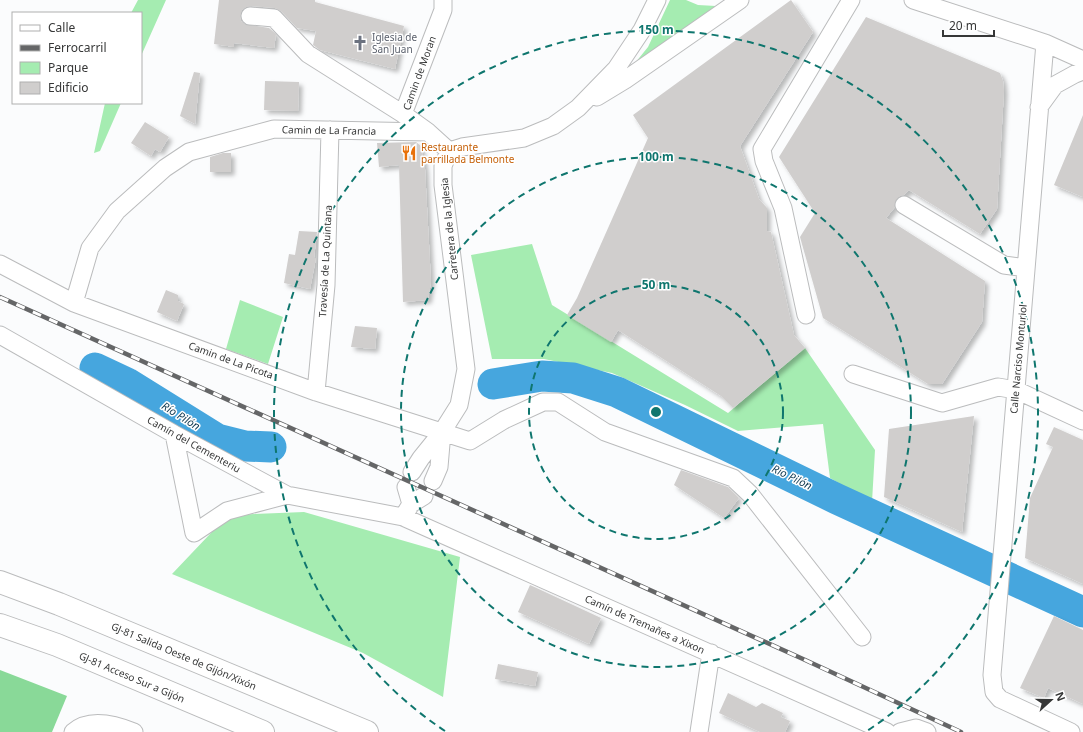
<svg xmlns="http://www.w3.org/2000/svg" width="1083" height="732" viewBox="0 0 1083 732" font-family="'Noto Sans',sans-serif">
<style>
.green{fill:#a5ecb1}
.forest{fill:#89d998}
.lines{fill:none;stroke-linecap:round;stroke-linejoin:round}
.river{stroke:#46a6de;stroke-width:31}
.building{fill:#d0cecd;filter:url(#shadow)}
.minor-casing{stroke:#bbbcbd;stroke-width:19}
.highway-casing{stroke:#bbbcbd;stroke-width:24}
.minor{stroke:#fff;stroke-width:17}
.highway{stroke:#fff;stroke-width:22}
.rail-casing{stroke:#656667;stroke-width:4.5}
.rail{stroke:#fff;stroke-width:3;stroke-dasharray:9;stroke-linecap:butt}
.ring{fill:none;stroke:#0f766e;stroke-width:2;stroke-dasharray:7 5}
.labels{text-anchor:middle;stroke-width:3;stroke-linejoin:round;paint-order:stroke}
.worship-label{font-size:10px;fill:#5b616d;stroke:#fff;text-anchor:start}
.street-label{font-size:10px;fill:#363737;stroke:#fff}
.food-label{font-size:10px;fill:#c56008;stroke:#fff;text-anchor:start}
.water-label{font-size:11px;font-style:italic;fill:#103950;stroke:#fff}
.centre{fill:#0f766e;stroke:#fff;stroke-width:2}
.ring-label{font-size:12px;text-anchor:middle;font-weight:bold;fill:#0f766e;stroke:#fff;stroke-width:3;stroke-linejoin:round;paint-order:stroke}
</style>
<defs>
<filter id="shadow"><feDropShadow dx="3.5" dy="3.5" stdDeviation="2" flood-color="#0004"/></filter>
</defs>
<rect width="100%" height="100%" fill="#fbfcfd"/>
<!-- green -->
<path class="green" d="M138 0H166L141 56V13H131Z
M670 0H686L698 5 716 6V8L631 68 648 47Z
M105 103H121L100 151 94 153Z
M532 244 552 305 728 413 805 348 875 450 872 502 830 478 823 424 738 431 685 405 612 373 544 359H492L471 255Z
M240 300 283 317 268 364 226 349Z
M304 512 460 557 443 697 363 653 172 574 228 515Z"/>
<!-- forest -->
<path class="forest" d="M0 670 67 696 52 732H0Z"/>
<g class="lines">
<!-- river -->
<path class="river" d="M95 368 127 383 217 439 245 446 271 447
M493 384 542 376 573 378 617 392 837 499 1083 612"/>
</g>
<!-- building -->
<path class="building" d="M219 0H315V2L404 26 395 69 320 50 313 45 316 31 297 28 281 11 275 8 251 6 246 7 242 10 240 16 241 21 245 24 269 28 276 34 274 48 234 43V47L214 44Z
M791 0 813 32 740 146 759 199 767 208V231L771 232 794 335 805 348 733 408 721 396 618 330 611 342 567 315 577 298 648 138 633 115Z
M866 17 986 67 1000 73 1003 81 1004 91 997 209 980 234 909 190 904 195 900 196 896 200 895 207 886 218 985 281 982 322 942 384H928L823 318 800 237 815 213 779 157Z
M194 72 200 73 195 124 180 116Z
M265 81 299 82 298 111 264 110Z
M1083 115V197L1054 185Z
M145 122 169 137 160 152 155 149 151 156 131 143Z
M416 142 421 146 425 169 431 282 428 300 403 302 399 165 379 167 377 143Z
M223 153H231V172H210V157Z
M299 231 317 232 314 258H316L310 289 284 283 289 254 295 255Z
M166 290 178 295V301L184 304 177 321 157 312Z
M355 326 377 328 375 349 351 347Z
M974 416 962 532 884 497 889 429Z
M1054 427 1083 440V584L1025 558 1030 498 1053 447 1046 444Z
M681 470 728 487 739 498 724 518 674 485Z
M530 585 601 618 589 644 518 612Z
M1054 616 1083 630V704L1048 688 1044 698 1020 688Z
M498 664 538 672 535 686 495 679Z
M728 693 756 707 762 703 783 713 781 717 790 721 785 732H760L719 713Z"/>
<g class="lines">
<defs>
<path id="minor" d="M913 0 1045 43 1083 60
M250 16 274 18 308 54 403 114 428 132 449 151
M1045 43 992 675 994 692 1000 699 1071 732
M597 97 625 80 740 0
M1039 107 1055 85 1075 74 1083 71
M403 114 443 10V0
M904 205 1004 265 1026 268
M0 264 74 303 316 392 470 441 504 420 543 402H558L605 432 733 478 750 494 862 637
M74 303 90 248 117 211 165 168 189 152 274 129 428 132
M806 315 783 208 764 161 762 149 851 0
M0 335 174 434 287 495 403 517 887 732
M853 374 942 403 998 387 1016 390 1083 421
M316 392 326 285 330 130
M174 434 194 533 227 511 287 495
M412 472 421 458 442 432 459 405 466 369 443 185V166L449 151 462 147 524 138 553 126 578 108 616 69 642 30 657 0
M433 481 439 467 442 432
M406 487 411 504
M403 517 411 504 424 496
M73 732C90 717 117 725 134 732
M699 732 711 653
M900 732 916 728 927 732"/>
<path id="highway" d="M0 582 59 604 367 732
M0 625 57 645 263 732"/>
</defs>
<!-- minor casing -->
<use href="#minor" class="minor-casing"/>
<!-- highway casing -->
<use href="#highway" class="highway-casing"/>
<!-- minor -->
<use href="#minor" class="minor"/>
<!-- highway -->
<use href="#highway" class="highway"/>
<defs>
<path id="rail" d="M0 297 803 659 961 732"/>
</defs>
<!-- rail casing -->
<use href="#rail" class="rail-casing"/>
<!-- rail -->
<use href="#rail" class="rail"/>
</g>
<!-- distance rings -->
<g class="ring">
<circle cx="656" cy="412" r="127"/>
<circle cx="656" cy="412" r="255"/>
<path d="M445 731A382 382 0 1 1 867 731"/>
</g>
<!-- icons -->
<defs>
<symbol id="church-bare" viewBox="-9 -9 18 18"><path d="M-1.2-6h2.4v3.5h3.3v2.4h-3.3V6h-2.4V-.1h-3.3v-2.4h3.3Z" fill="#6b7280" stroke="#fff" stroke-width="2.5" paint-order="stroke"/></symbol>
<symbol id="restaurant-bare" viewBox="-9 -9 18 18"><path d="M-5-6h1v4h1v-4h1v4h1v-4h1v5L-1.5 .5V6h-2V.5L-5-1ZM5-6V6H3V1.5H1.5Q1.5-4 5-6Z" fill="#e8710a" stroke="#fff" stroke-width="2.5" paint-order="stroke"/></symbol>
</defs>
<g fill-rule="evenodd">
<use href="#church-bare" x="349" y="32" width="22" height="22"/>
<use href="#restaurant-bare" x="398" y="142" width="22" height="22"/>
</g>
<g class="labels">
<!-- worship labels -->
<g class="worship-label">
<text x="372" y="41">Iglesia de<tspan x="372" dy="12">San Juan</tspan></text>
</g>
<!-- street labels -->
<g class="street-label">
<text transform="translate(419 73) rotate(-70)" y="4">Camin de Moran</text>
<text transform="translate(329 130) rotate(1)" y="4">Camin de La Francia</text>
<text transform="translate(449 229) rotate(-96)" y="4">Carretera de la Iglesia</text>
<text transform="translate(325 261) rotate(-87)" y="4">Travesía de La Quintana</text>
<text transform="translate(1018 359) rotate(-85)" y="4">Calle Narciso Monturiol</text>
<text transform="translate(231 360) rotate(20)" y="4">Camin de La Picota</text>
<text transform="translate(194 444) rotate(29)" y="4">Camín del Cementeriu</text>
<text transform="translate(645 624) rotate(24)" y="4">Camín de Tremañes a Xixon</text>
<text transform="translate(184 656) rotate(23)" y="4">GJ-81 Salida Oeste de Gijón/Xixón</text>
<text transform="translate(132 677) rotate(23)" y="4">GJ-81 Acceso Sur a Gijón</text>
</g>
<!-- food labels -->
<g class="food-label">
<text x="421" y="151">Restaurante<tspan x="421" dy="12">parrillada Belmonte</tspan></text>
</g>
<!-- water labels -->
<g class="water-label">
<text transform="translate(181 416) rotate(32)" y="4">Río Pilón</text>
<text transform="translate(792 477) rotate(26)" y="4">Río Pilón</text>
</g>
</g>
<circle cx="656" cy="412" r="6" class="centre"/>
<g class="ring-label">
<text x="656" y="34">150 m</text>
<text x="656" y="161">100 m</text>
<text x="656" y="289">50 m</text>
</g>
<!-- legend -->
<rect x="12" y="12" width="130" height="92" fill="#ffffff" stroke="#afafaf"/>
<rect x="20" y="25" width="20" height="6" fill="#ffffff" stroke="#afafaf"/>
<text x="48" y="32" font-size="12" fill="#363737">Calle</text>
<rect x="20" y="45" width="20" height="6" fill="#656667" stroke="#afafaf"/>
<text x="48" y="52" font-size="12" fill="#363737">Ferrocarril</text>
<rect x="20" y="62" width="20" height="12" fill="#a5ecb1" stroke="#afafaf"/>
<text x="48" y="72" font-size="12" fill="#363737">Parque</text>
<rect x="20" y="82" width="20" height="12" fill="#d0cecd" stroke="#afafaf"/>
<text x="48" y="92" font-size="12" fill="#363737">Edificio</text>
<!-- north arrow -->
<g transform="translate(1051 700) rotate(69)" stroke="#ffffff" stroke-width="3" paint-order="stroke">
<path d="M0-3L7 15L0 10L-7 15Z" fill="#363737"/>
<text y="-6" font-size="11" font-weight="bold" text-anchor="middle" fill="#363737">N</text>
</g>
<!-- scale -->
<path d="M943 30v6h51v-6" fill="none" stroke="#363737" stroke-width="2"/>
<text x="949" y="30" font-size="12" fill="#363737" stroke="#ffffff" stroke-width="3" paint-order="stroke">20 m</text>
</svg>
